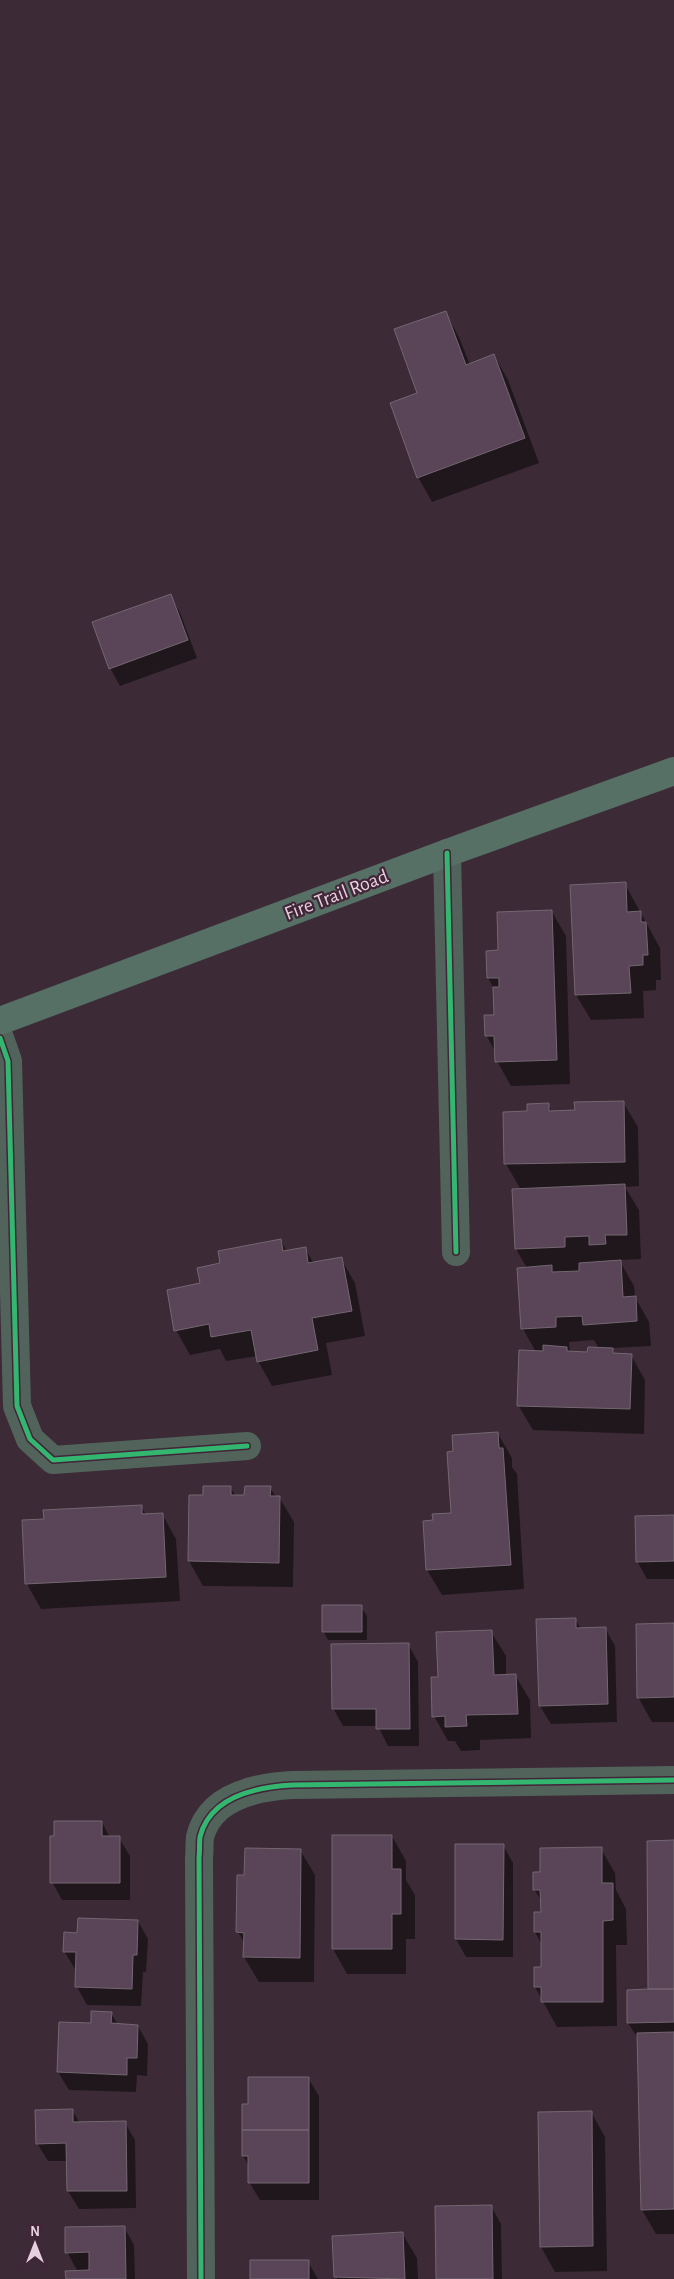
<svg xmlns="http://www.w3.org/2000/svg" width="674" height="2279" viewBox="0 0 674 2279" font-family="'Alegreya Sans',sans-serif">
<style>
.shadow{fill:#0007;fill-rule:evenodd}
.building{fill:#594458;stroke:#746771}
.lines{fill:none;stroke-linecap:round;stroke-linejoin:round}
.minor{stroke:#52635c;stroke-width:28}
.major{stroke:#567065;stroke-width:28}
.cycleway-casing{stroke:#422538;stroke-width:8}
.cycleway{stroke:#33b770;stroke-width:5}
.labels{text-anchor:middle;stroke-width:4.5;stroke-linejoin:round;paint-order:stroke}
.street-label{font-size:20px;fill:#e5d1dd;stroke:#422538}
</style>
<rect width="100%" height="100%" fill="#3c2b36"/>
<!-- shadow -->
<path class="shadow" d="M445 312 459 337 470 365 494 355 508 380 539 463 432 502 418 477V394Z
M170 595 180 613 197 658 120 686 110 668Z
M625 884 660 948 661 980H656V990L643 991 644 1018 591 1020 576 995 572 886Z
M552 912 566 936 570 1084 511 1086 497 1061 496 1053 486 1035 495 1017V990L488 978 487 952H499Z
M623 1102 638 1127 639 1186 625 1187 639 1210 641 1259 619 1260 634 1286 635 1297 649 1322 651 1346 612 1348 615 1355H631L645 1380 644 1434 533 1430 518 1405 536 1352 523 1329 527 1268 516 1249 513 1190H521L506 1164 504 1113H528L548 1104 552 1112 576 1111ZM594 1340 599 1349 588 1353H570L569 1342Z
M281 1240 287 1252 305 1248 314 1264 341 1259 355 1283 365 1336 326 1343 332 1375 272 1386 258 1361 257 1356 226 1361 220 1349 190 1355 176 1330 201 1284 222 1264Z
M498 1434 512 1458V1467L517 1474 524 1589 442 1595 427 1570 434 1522 452 1514Z
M231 1488 236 1497H245L270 1488 276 1497H279L294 1522 293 1587 203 1586 189 1561Z
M141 1506 146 1515 162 1514 176 1539 180 1601 41 1609 27 1584 46 1520Z
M674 1517V1579H647L637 1561Z
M361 1607 367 1616V1640H328L323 1631Z
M575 1619 581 1629 605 1628 615 1646 617 1722 551 1724 540 1706 538 1621Z
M674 1625V1722H652L638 1697Z
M491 1632 506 1656V1675H515L530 1700 531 1738 480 1740V1750L461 1751 455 1741H448L434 1716 439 1678Z
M408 1644 418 1662 419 1746H388L378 1726H343L333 1708Z
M102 1822 110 1838H119L130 1856V1900H62L52 1882Z
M333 1836H392L406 1861V1880L415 1895V1939H406V1974H347L333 1949Z
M674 1841V2234H656L642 2210 639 2040 628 2023 650 1991Z
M503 1845 513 1863V1957H466L456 1939Z
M601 1849 615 1873 616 1890 626 1909 627 1945H616L617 2026 557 2027 535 1987 543 1968 542 1945 535 1932 542 1914V1902L534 1889 542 1873Z
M300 1850 315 1875 314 1982H259L244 1957 245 1944 238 1932 245 1876Z
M138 1921 148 1939 146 1972H143L141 2006 87 2005 77 1987V1970L75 1969 64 1951 78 1934Z
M111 2013 118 2025 138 2026 148 2044 147 2076 137 2075 136 2092 69 2090 58 2072 92 2024Z
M308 2078 319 2096V2200H260L249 2182V2166L243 2156 249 2105Z
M72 2110 80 2123H125L135 2140 136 2208 79 2209 68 2191V2161H48L37 2143Z
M591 2112 605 2137 607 2271 555 2272 541 2247Z
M491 2206 501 2224 502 2279H437Z
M124 2227 134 2245 135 2279H67L78 2272 67 2252Z
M402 2233 417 2258 418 2279H337L333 2237Z
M308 2262 318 2279H251Z"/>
<!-- building -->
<path class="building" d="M446 311 466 365 494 354 525 438 417 478 390 403 417 393 394 329Z
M171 594 188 640 109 669 92 622Z
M626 882 627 912 641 911V922H646L648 955H643V965L629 966 631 993 575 995 570 885Z
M552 910 557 1060 495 1062 494 1036H485L484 1015H494L493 987H499V978H487L486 951 498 950 497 912Z
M624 1101 625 1162 504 1164 503 1112 527 1111V1104L549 1103V1111L575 1110 574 1102Z
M625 1184 627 1235H605L606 1244 589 1245V1236L565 1237V1247L515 1249 512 1189Z
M281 1239 283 1251 306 1247 308 1263 342 1257 352 1311 312 1318 318 1350 257 1362 251 1330 211 1337 209 1324 174 1331 167 1290 200 1283 197 1268 220 1263 218 1251Z
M621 1260 623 1297 636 1296 637 1321 583 1325 582 1316 556 1317V1327L521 1329 517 1268 552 1265V1272L579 1271V1263Z
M543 1345 567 1347V1351L587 1352 588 1347 613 1348V1353L632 1354 630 1409 517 1406 519 1350 543 1351Z
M498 1432 499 1448H503L511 1565 426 1570 423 1521 433 1520 432 1514 451 1513 447 1452 453 1451 452 1435Z
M203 1486H231V1495H244L245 1486H271L270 1496H280L279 1563 188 1561 189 1495H203Z
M142 1505V1514L163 1513 166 1577 25 1584 22 1520 44 1519 43 1510Z
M674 1515V1561L636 1562 635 1516Z
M322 1605H362V1632H322Z
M576 1618V1628L606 1627 608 1704 539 1706 536 1619Z
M674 1623V1697L637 1698 636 1624Z
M492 1630 494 1675 516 1674 518 1714 466 1715 467 1726 445 1727V1716L432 1717 431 1677H438L436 1632Z
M409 1643 410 1729H376V1709H332L331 1644Z
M54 1821H102V1836H120V1883H50V1836H54Z
M332 1835H392V1869H401V1914H392V1949H332Z
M674 1840V1989H648L647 1841Z
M455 1844H504L503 1940 455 1939Z
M602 1847V1883H613V1920L603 1921V2002H541V1987H534V1967H541V1932H534V1912H541L540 1890H533V1872H540V1848Z
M245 1848 301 1849 300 1958 243 1957 244 1933 236 1932 237 1875H244Z
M78 1918 138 1920 137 1955H133L132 1989 75 1987 76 1952H63L64 1932 77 1933Z
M648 1989H674V2022L627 2023V1990Z
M91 2011 112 2012 111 2023 138 2025 137 2058H127V2075L57 2072 59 2022 91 2023Z
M674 2032V2209L641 2210 637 2033Z
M248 2077H309V2130H242V2104H248Z
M73 2109V2122L126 2121 127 2191H67L66 2143 36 2144 35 2110Z
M592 2111 593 2246 540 2247 538 2112Z
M242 2130H309V2183H248V2156H242Z
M492 2205 493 2279H436L435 2206Z
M125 2226 126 2279H66L65 2271 89 2270V2252L65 2253V2227Z
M403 2232 405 2279 334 2277 332 2236Z
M250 2260H309V2279H250Z"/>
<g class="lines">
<!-- minor -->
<path class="minor" d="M447 853 456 1252
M0 1038 8 1061 17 1406 30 1439 53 1460 247 1446
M201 2279 199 1857C200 1851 199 1844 200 1837 210 1796 257 1787 292 1785L674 1780"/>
<!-- major -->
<path class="major" d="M0 1021 447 853 674 771"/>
<defs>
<path id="cycleway" d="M447 853 456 1252
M0 1038 8 1061 17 1406 30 1439 53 1460 247 1446
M201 2279 199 1857C200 1851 199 1844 200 1837 210 1796 257 1787 292 1785L674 1780"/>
</defs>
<!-- cycleway casing -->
<use href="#cycleway" class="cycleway-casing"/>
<!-- cycleway -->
<use href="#cycleway" class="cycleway"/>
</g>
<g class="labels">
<!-- street labels -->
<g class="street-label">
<text transform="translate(336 894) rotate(-21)" y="7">Fire Trail Road</text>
</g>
</g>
<!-- north arrow -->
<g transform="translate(35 2244)" stroke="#422538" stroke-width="4" paint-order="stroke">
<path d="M0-4L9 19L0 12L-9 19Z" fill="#e5d1dd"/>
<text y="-8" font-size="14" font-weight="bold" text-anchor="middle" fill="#e5d1dd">N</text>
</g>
</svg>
